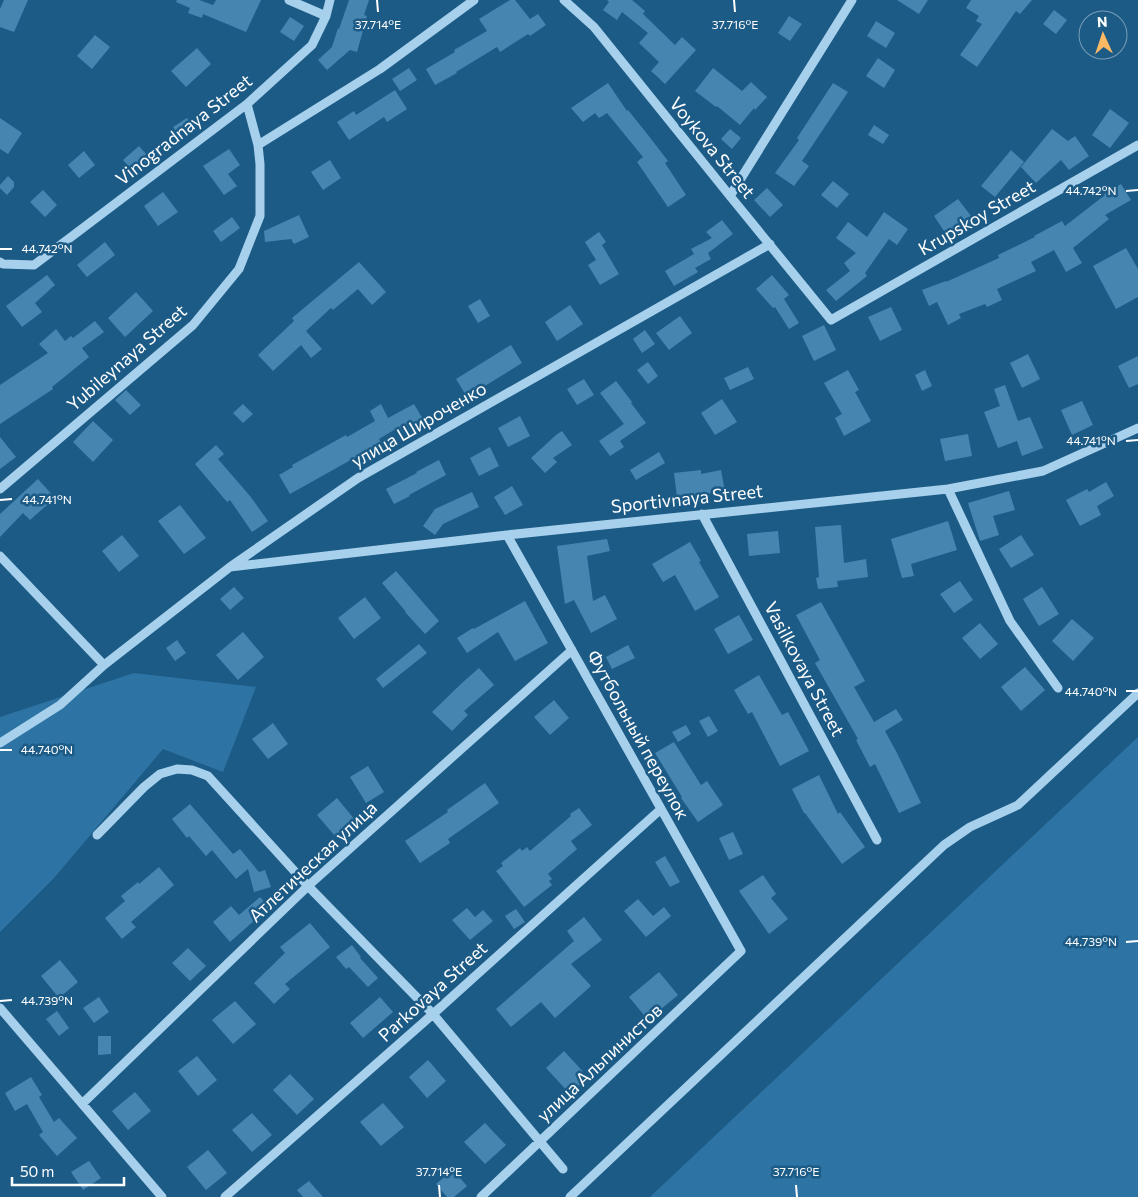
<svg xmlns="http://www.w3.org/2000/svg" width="1138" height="1197" viewBox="0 0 1138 1197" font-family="Commissioner,sans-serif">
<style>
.green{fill:#2d74a4}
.building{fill:#4585b0}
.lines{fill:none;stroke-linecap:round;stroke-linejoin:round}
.minor{stroke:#a6d0eb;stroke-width:9}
.ticks{fill:none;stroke:#fff;stroke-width:2}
.labels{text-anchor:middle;stroke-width:5;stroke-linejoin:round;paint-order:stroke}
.street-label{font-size:18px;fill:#fff;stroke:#1d5b87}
.ticks-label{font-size:12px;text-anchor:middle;fill:#fff;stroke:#1d5b87;stroke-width:5;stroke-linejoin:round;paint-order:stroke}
</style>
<rect width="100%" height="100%" fill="#1d5b87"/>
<!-- green -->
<path class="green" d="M134 673 256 687 223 772 163 749 54 878 0 932V717Z
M1138 737V1197H650Z"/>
<!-- building -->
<path class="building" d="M4 0H28L14 32 0 27V9Z
M177 0H199L213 5 216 0H261L246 32 203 14 202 18 188 13 190 8 176 2Z
M349 0H369L364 15 367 16 357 52 350 50 327 70 318 60 332 47 338 28 339 29Z
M510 0H515L530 19 538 14 546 25 530 36 528 34 500 52 497 47 456 72 457 73 435 85 426 69 455 52 454 50 487 31 479 19Z
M607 0H632L645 11 643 14 675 45 682 37 696 50 665 84 651 71 659 62 639 43 648 33 622 12 617 20 603 10 609 2Z
M897 0H928L919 14Z
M971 0H1032L1020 14 1016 11 977 67 960 55 982 24 976 21 979 16 966 8Z
M1054 10 1067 20 1056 34 1043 24Z
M789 16 802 24 790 41 778 33Z
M290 17 304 26 294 41 280 32Z
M876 21 895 33 886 48 867 36Z
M95 35 110 47 92 69 77 56Z
M197 48 211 64 186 87 171 71Z
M878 58 895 70 884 88 866 76Z
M409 68 417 80 400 91 392 79Z
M713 68 742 91 751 82 767 97 755 110 754 108 740 125 717 106 716 107 695 91Z
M608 83 627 111 628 110 648 135 668 161 665 163 686 195 668 207 637 162 643 157 607 113 599 118 595 113 583 122 571 108Z
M833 83 848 92 802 161 809 166 794 186 775 173 799 140 797 138Z
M395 90 407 109 387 122 384 117 349 140 337 122 354 111 356 115Z
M1110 109 1129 123 1110 148 1092 135Z
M0 118 22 133 8 154 0 149Z
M187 118 195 130 181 139 173 127Z
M874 125 889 135 883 144 868 135Z
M730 129 741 138 732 149 721 139Z
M1052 129 1068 141 1075 136 1089 156 1069 170 1061 160 1036 183 1021 167Z
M139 146 152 161 136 175 123 160Z
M229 149 240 165 228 174 237 186 224 195 203 166Z
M1011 150 1024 162 995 197 981 186Z
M84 151 95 165 79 178 68 165Z
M330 160 341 178 323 190 311 172Z
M8 176 14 182V187L7 195 0 188V185Z
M833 181 849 194 837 208 821 195Z
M1121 184 1131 200 1105 215 1109 219 1073 248 1082 263 1066 272 1054 250 1031 262 1036 271 997 289 1002 300 987 307 985 304 959 314 961 318 948 325 937 302 929 306 922 290 946 281V282L999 258 998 255 1035 237 1034 236 1062 221 1065 226 1105 195 1104 194Z
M767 188 783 205 770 217 754 200Z
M43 190 57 205 45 217 30 202Z
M163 192 178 212 158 226 144 206Z
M958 199 971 216 946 234 934 216Z
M884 212 908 229 897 245 889 239 865 273 867 276 836 301 826 290 850 271 844 263 856 253 836 238 848 222 867 237Z
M299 215 309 237 294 244 291 239 265 242 264 231Z
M232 217 240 228 221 242 213 231Z
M722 220 733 234 708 253 711 259 695 268 698 272 674 286 665 271 694 254 691 249 712 238 706 232Z
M599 232 606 242 602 245 619 274 600 285 588 265 596 260 585 242Z
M105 242 115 255 87 277 77 265Z
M1126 248 1138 269V297L1116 309 1093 266Z
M359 262 386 292 372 305 358 289 333 310 331 308 306 331 322 349 311 358 301 345 273 371 258 355 294 321 292 318Z
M47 275 55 285 35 303 42 312 22 327 6 306Z
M772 275 789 295 784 299 799 323 789 329 775 307 773 308 756 289Z
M136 292 153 311 125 337 108 318Z
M480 299 490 316 478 323 468 306Z
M570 305 583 324 557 341 545 322Z
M891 307 902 330 880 341 868 317Z
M680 316 692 333 669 350 656 333Z
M95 321 104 332 82 348 89 357 52 387 53 389 0 424V385L48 353 39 344 56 329 65 341 71 336 73 338Z
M824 325 836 350 814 361 802 336Z
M645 330 655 344 642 353 633 339Z
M511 345 522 363 467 397 456 379Z
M1028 354 1040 379 1022 388 1010 363Z
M1138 356V384L1129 388 1118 366Z
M648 362 658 376 648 384 637 370Z
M748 367 754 379 730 390 724 378Z
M848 370 859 390 855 392 871 421 844 436 835 418 842 414 824 383Z
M925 370 932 386 922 391 915 375Z
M584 379 594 395 577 405 567 389Z
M616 381 632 402 631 403 646 423 620 441 624 447 610 456 599 441 624 424 600 393Z
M1005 385 1018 421 1030 417 1043 448 1022 456 1017 441 998 448 984 412 1000 406 994 389Z
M126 390 141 405 130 415 115 400Z
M722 399 737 422 715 435 701 413Z
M1082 401 1093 425 1072 435 1061 410Z
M243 404 253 414 243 423 233 413Z
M381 404 388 418 414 404 424 421 403 433 399 427 379 439 381 443 290 494 279 475 293 467 292 465 346 435 347 437 375 421 370 411Z
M520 416 530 436 508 447 498 428Z
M93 421 113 440 93 462 73 442Z
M562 431 572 445 553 458 557 462 545 473 531 458 556 435Z
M968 434 972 456 945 461 940 439Z
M0 437 16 457 0 469Z
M216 445 224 454 218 459 250 496 268 521 252 532 230 500 227 502 195 464Z
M490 447 499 466 479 476 470 458Z
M659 452 665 463 636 480 630 470Z
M439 460 446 475 409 495 410 496 394 504 386 489 417 473 416 472Z
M701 470V474L721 470 726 497 714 500 713 493 677 497 674 473Z
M38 479 55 498 30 520 23 513 0 537V514Z
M1106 482 1114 496 1097 506 1101 515 1080 526 1066 500 1087 489 1089 492Z
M512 486 523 505 505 515 494 497Z
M1009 491 1015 510 993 516 999 535 980 541 968 503Z
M472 492 479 507 443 524 435 535 423 526 435 509Z
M180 505 206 538 184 554 158 521Z
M948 521 957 550 911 564 914 576 902 578 891 539Z
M841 525 844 563 866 559 868 577 837 581 838 587 818 589 816 578 819 577 815 527Z
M778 531 780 553 749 556 747 534Z
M122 535 139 556 119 572 102 551Z
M1021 535 1034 555 1011 568 999 549Z
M607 539 610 551 587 556 593 601 605 595 617 619 591 633 574 600 565 604 557 546Z
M690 542 701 561 699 562 719 597 695 611 675 575 663 582 652 564Z
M396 571 439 621 425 634 405 612H406L382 583Z
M960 581 973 600 954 613 940 594Z
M234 587 244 598 230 610 220 599Z
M1042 587 1059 614 1039 626 1023 599Z
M365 597 381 618 354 639 338 618Z
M525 601 548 643 515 661 498 632 467 653 457 638 473 628 474 629Z
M821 602 865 681 854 687 874 722 896 709 903 720 885 731 897 753 921 803 899 813 875 764 870 767 856 740 858 739 815 663 820 660 796 615Z
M739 615 753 640 728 654 714 629Z
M1072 619 1094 638 1073 661 1052 641Z
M980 623 998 644 980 659 962 638Z
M243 632 264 657 238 680 216 655Z
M177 640 186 653 175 661 166 648Z
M419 644 427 653 383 688 376 679Z
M628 645 635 658 612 669 606 657Z
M1025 667 1045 690 1021 711 1001 687Z
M479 668 494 685 464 711 468 715 452 731 432 712 463 682Z
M759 675 782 715 788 712 809 751 780 766 752 712 748 714 734 690Z
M554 700 569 718 550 735 534 717Z
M709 716 718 731 708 737 699 721Z
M273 723 288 744 268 759 252 739Z
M686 725 691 734 678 742 672 732Z
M674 742 701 785 707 781 723 805 698 822 681 798 682 797 655 753Z
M368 766 384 792 366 803 350 777Z
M819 775 838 814 840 812 865 847 842 864 805 813H804L792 789Z
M485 783 499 803 448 839 450 843 420 863 405 841 448 812 447 810Z
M337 798 355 820 335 836 317 815Z
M190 804 233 854 240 849 259 872 265 870 271 887 254 892 248 869 236 879 212 850 206 856 189 836 187 838 172 819Z
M579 808 592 825 571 841 577 849 548 874 552 879 549 881 552 885 524 907 496 871 503 866 501 863 520 848 522 851 527 847 530 851 571 816 570 814Z
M733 832 743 854 729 860 719 838Z
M665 856 680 882 670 887 655 862Z
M159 867 174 885 131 922 136 927 122 939 105 918 125 901 121 896 138 882 139 884Z
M763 875 776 894 771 898 788 919 769 934 739 891Z
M260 897 271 909 259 920 257 918 230 942 213 922 231 906 239 915Z
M638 899 653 916 664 907 671 916 646 937 624 911Z
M467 908 475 917 483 910 493 921 470 940 452 920Z
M516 909 525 922 514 929 505 916Z
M584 917 602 940 571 964 591 986 555 1018 541 1002 511 1027 496 1009 574 941 567 931Z
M310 923 330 947 285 984 290 989 274 1004 254 983 285 953 280 947Z
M352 945 361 957 360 958 378 978 368 987 349 967 346 969 336 957Z
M188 948 206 966 190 981 172 963Z
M60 960 78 982 59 998 41 976Z
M659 972 678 995 648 1020 629 997Z
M99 997 109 1012 94 1023 83 1008Z
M380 997 393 1012 363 1038 350 1023Z
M235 1001 256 1024 233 1044 212 1020Z
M57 1011 69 1028 59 1036 46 1019Z
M98 1036H111V1054L98 1055Z
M564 1051 588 1077 570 1094 546 1068Z
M197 1056 217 1080 198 1096 178 1071Z
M428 1060 446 1081 427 1098 409 1077Z
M290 1074 314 1099 297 1115 273 1090Z
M31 1077 42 1095 39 1097 54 1122 59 1118 77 1138 57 1156 39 1135 43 1132 27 1104 15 1111 5 1093Z
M135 1092 151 1111 128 1130 112 1111Z
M383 1103 404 1127 381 1146 360 1122Z
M252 1113 272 1135 252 1152 232 1130Z
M485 1123 506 1145 485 1164 464 1142Z
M208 1150 227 1173 206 1190 187 1167Z
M89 1161 101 1178 83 1190 71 1172Z
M453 1170 467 1186 454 1197H447L436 1184Z
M309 1181 323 1197H303L297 1190Z"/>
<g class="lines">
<!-- minor -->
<path class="minor" d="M289 0 326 16
M564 0 594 27 730 196 831 320 1138 145
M258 145 380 69 474 0
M730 196 852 0
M0 262 3 264 34 265 247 104 312 45 326 16 330 0
M0 489 193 325 239 269 260 216V164L258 145 247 104
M948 489 1010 621 1058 688
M702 514 877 840
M0 556 104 665
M230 567 507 535 948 489 1043 471 1138 428
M0 743 60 705 104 665 230 567 358 478 770 244
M97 835 144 787 160 774 177 769 192 770 208 776 308 886 433 1014 563 1169
M0 1008 162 1197
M82 1104 308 886 572 650
M225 1197 433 1014 661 809
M481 1197 741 951 507 535
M570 1197 944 845 970 827 1018 805 1138 693"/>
</g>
<!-- ticks -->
<path class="ticks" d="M377 0 378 12M734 0 735 12M1126 191 1138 190M0 249H12M1126 441 1138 440M0 500 12 499M1126 691H1138M0 750H12M1126 942 1138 941M0 1001 12 1000M439 1185 440 1197M796 1185 797 1197"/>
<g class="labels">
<!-- street labels -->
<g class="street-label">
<text transform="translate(184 130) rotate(-38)" y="6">Vinogradnaya Street</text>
<text transform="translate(712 148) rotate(51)" y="6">Voykova Street</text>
<text transform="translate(977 218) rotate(-30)" y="6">Krupskoy Street</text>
<text transform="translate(127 358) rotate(-41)" y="6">Yubileynaya Street</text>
<text transform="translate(419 425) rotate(-30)" y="6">улица Широченко</text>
<text transform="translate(687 499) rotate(-6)" y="6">Sportivnaya Street</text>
<text transform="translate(804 669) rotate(62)" y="6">Vasilkovaya Street</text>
<text transform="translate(638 735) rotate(61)" y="6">Футбольный переулок</text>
<text transform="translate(313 862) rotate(-43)" y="6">Атлетическая улица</text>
<text transform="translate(433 992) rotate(-42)" y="6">Parkovaya Street</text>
<text transform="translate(600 1063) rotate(-43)" y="6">улица Альпинистов</text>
</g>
</g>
<g class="ticks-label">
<text x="378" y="29">37.714°E</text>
<text x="735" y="29">37.716°E</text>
<text x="1091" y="195">44.742°N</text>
<text x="47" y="253">44.742°N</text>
<text x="1091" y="445">44.741°N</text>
<text x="47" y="504">44.741°N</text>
<text x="1091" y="696">44.740°N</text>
<text x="47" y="754">44.740°N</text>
<text x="1091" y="946">44.739°N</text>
<text x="47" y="1005">44.739°N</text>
<text x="439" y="1176">37.714°E</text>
<text x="796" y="1176">37.716°E</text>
</g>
<!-- north arrow -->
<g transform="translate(1103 35) rotate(357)"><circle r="24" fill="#1d5b87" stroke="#779db7"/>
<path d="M0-4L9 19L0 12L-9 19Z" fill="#fbb964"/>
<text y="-8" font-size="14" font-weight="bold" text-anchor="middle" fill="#ffffff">N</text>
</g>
<!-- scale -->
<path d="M12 1177v8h112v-8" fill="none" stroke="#ffffff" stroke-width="2.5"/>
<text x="20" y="1177" font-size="15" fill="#ffffff" stroke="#1d5b87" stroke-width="4" paint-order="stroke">50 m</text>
</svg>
